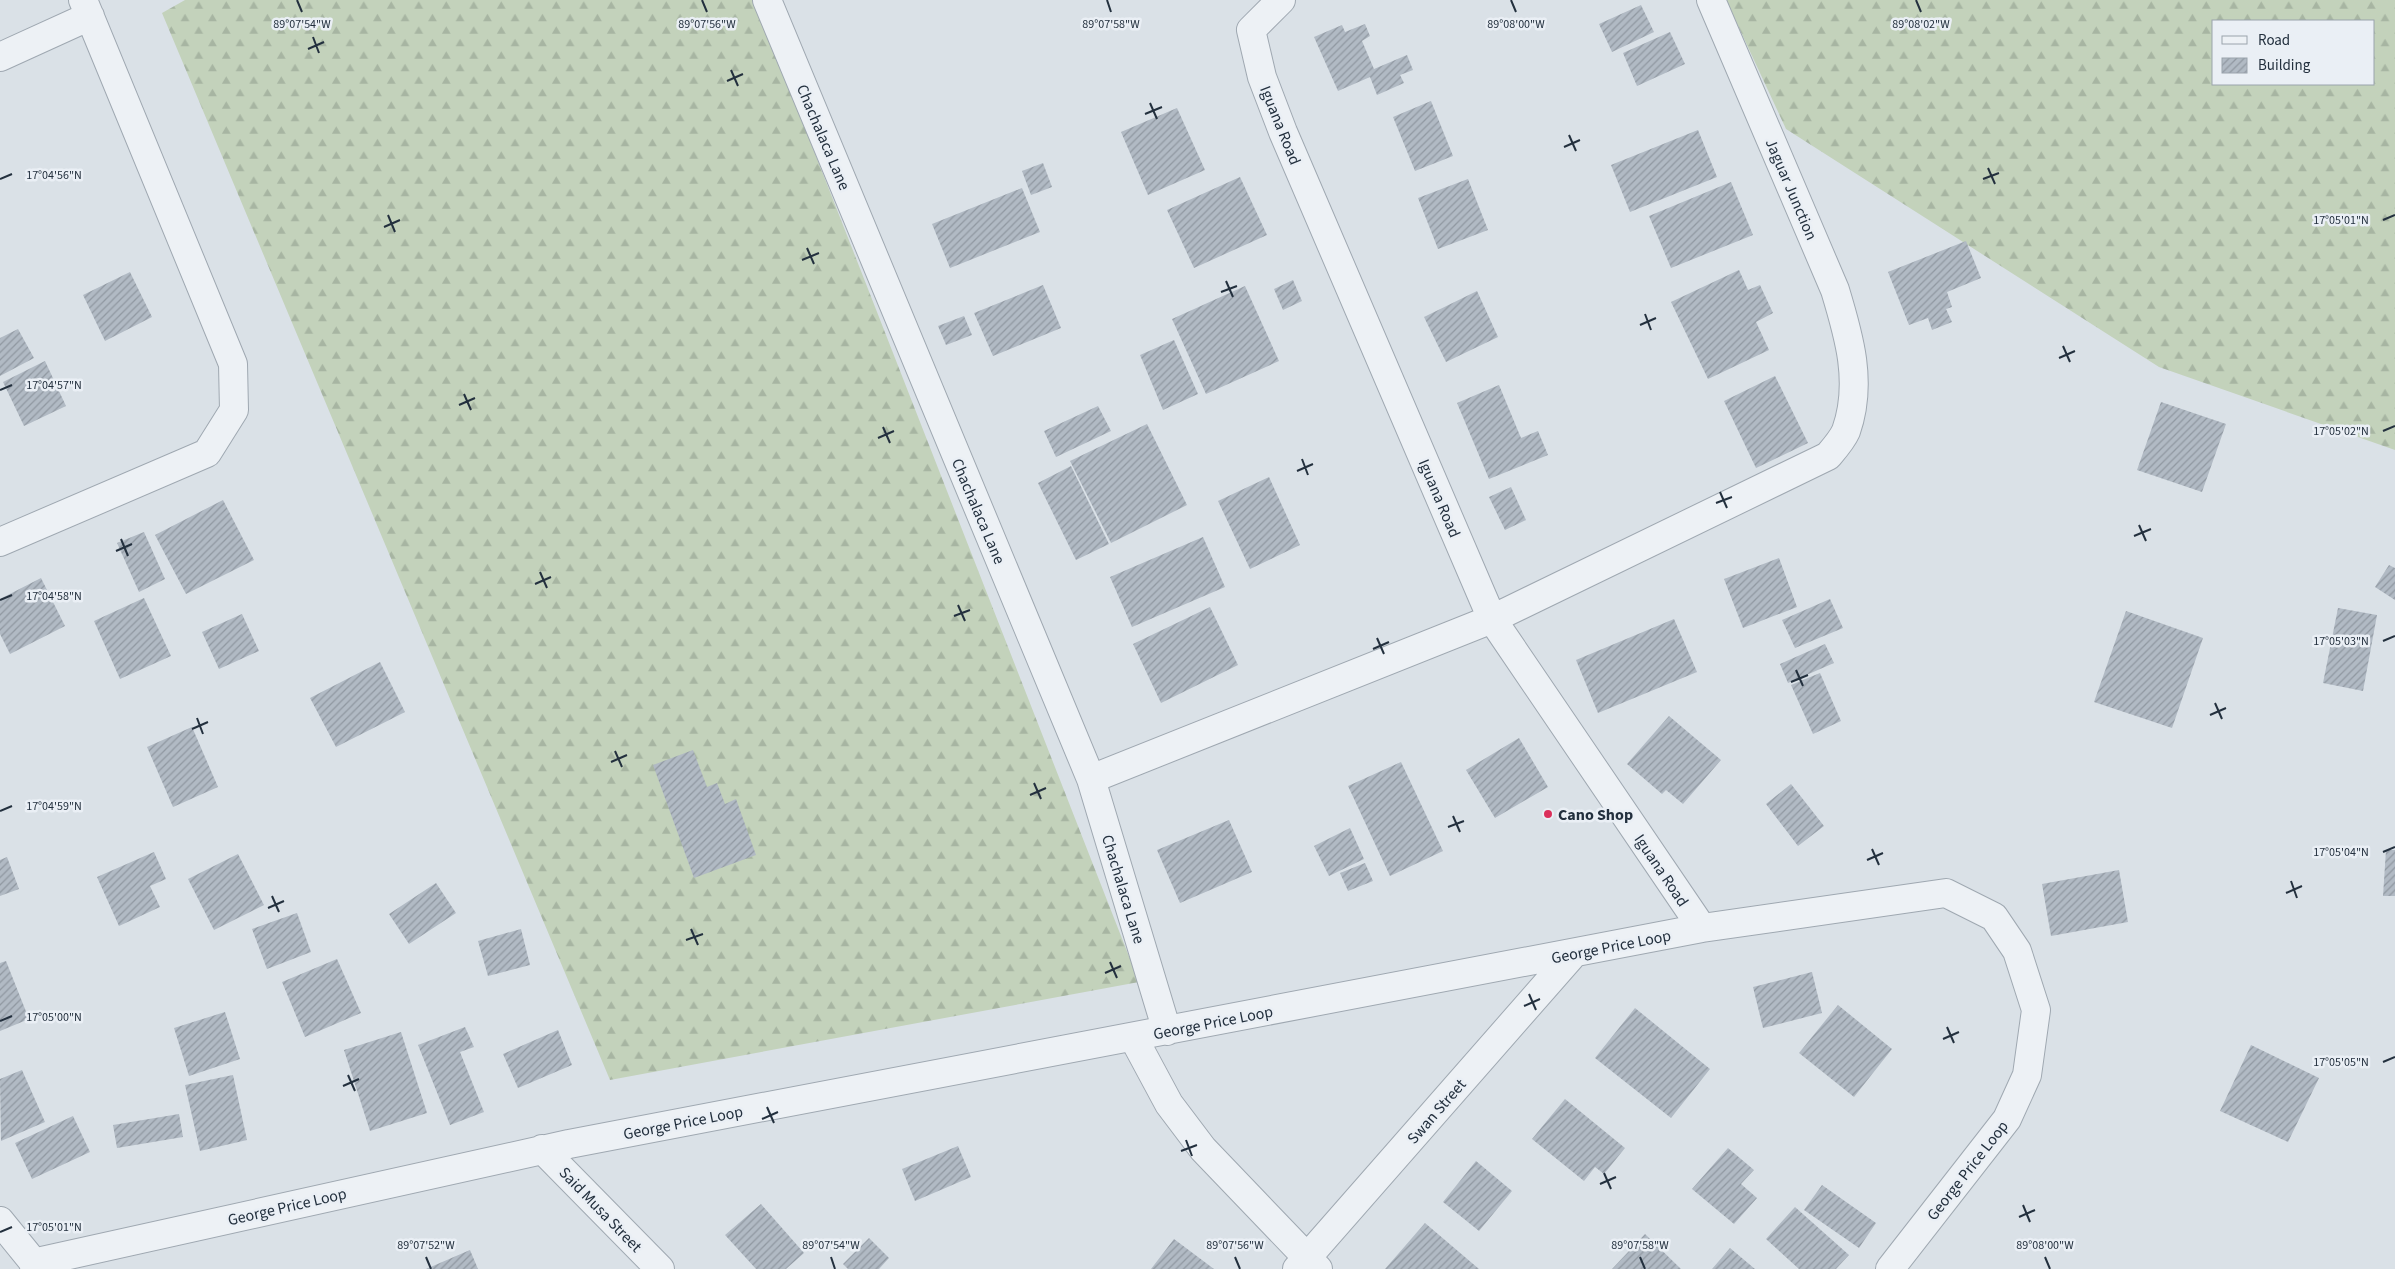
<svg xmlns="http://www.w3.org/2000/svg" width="2395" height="1269" viewBox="0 0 2395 1269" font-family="'Source Sans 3',sans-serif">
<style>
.forest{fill:url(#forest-firs);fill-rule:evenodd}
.building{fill:url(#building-hatch)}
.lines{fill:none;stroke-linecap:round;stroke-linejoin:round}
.minor-casing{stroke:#9fa8b1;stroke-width:30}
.minor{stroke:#edf1f5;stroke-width:28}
.ticks{fill:none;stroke:#23303e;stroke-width:2}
.poi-dot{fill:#db305b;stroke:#eaeff5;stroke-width:2}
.labels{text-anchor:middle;stroke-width:5;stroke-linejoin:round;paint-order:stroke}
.street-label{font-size:16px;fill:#23303e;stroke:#eaeff5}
.poi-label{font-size:16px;font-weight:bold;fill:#23303e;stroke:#eaeff5;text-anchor:start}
.ticks-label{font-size:12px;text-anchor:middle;fill:#23303e;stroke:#eaeff5;stroke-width:5;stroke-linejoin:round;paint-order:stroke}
</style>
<defs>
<pattern id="forest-firs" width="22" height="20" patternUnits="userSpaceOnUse" patternTransform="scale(1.25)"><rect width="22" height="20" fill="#c3d2bb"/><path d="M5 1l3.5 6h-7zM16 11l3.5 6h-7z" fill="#a7b5a2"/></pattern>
<pattern id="building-hatch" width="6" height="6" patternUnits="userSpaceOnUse" patternTransform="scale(1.25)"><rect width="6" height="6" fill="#b1bac4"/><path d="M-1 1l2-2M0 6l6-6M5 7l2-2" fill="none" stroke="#9098a1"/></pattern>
</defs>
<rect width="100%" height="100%" fill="#dae1e7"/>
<!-- forest -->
<path class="forest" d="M185 0H755L1139 982 610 1080 162 13Z
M1726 0H2395V450L2159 367 1786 129ZM2214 21H2374V84H2214Z"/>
<!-- building -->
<path class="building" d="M1641 5 1654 32 1612 52 1599 24Z
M1365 24 1370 36 1362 41 1374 69 1407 55 1413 70 1400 75 1404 83 1377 95 1370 77 1338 91 1314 37 1342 25 1345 32Z
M1670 32 1685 64 1637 86 1623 53Z
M1431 101 1453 156 1415 171 1393 117Z
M1177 108 1205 170 1148 195 1121 132Z
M1698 130 1717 177 1630 212 1611 165Z
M1043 163 1052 187 1031 195 1022 171Z
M1240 177 1267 235 1194 268 1167 210Z
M1468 179 1488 230 1438 249 1418 198Z
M1731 182 1753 235 1671 268 1649 216Z
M1022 188 1040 232 950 268 932 224Z
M1966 241 1981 278 1947 292 1952 307 1946 309 1952 322 1932 330 1928 318 1909 325 1888 272Z
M1739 270 1748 290 1760 285 1773 313 1756 322 1769 350 1708 379 1671 302Z
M130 272 152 317 105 341 83 295Z
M1293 280 1302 301 1283 310 1274 289Z
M1043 285 1061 328 993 356 974 313Z
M1245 286 1279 361 1206 394 1172 319Z
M1477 291 1498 337 1446 362 1424 317Z
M964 316 972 335 946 345 938 326Z
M18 329 34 358 0 376V338Z
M1174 340 1198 394 1163 410 1140 355Z
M45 361 66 406 24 426 3 382Z
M1775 376 1808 443 1756 468 1724 401Z
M1499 385 1521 438 1538 431 1548 455 1489 479 1457 403Z
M2161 402 2226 424 2202 492 2137 470Z
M1098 406 1111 431 1056 457 1044 431Z
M1147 424 1187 505 1111 543 1070 461Z
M1071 466 1109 544 1076 560 1038 483Z
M1269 477 1300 545 1250 569 1218 501Z
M1511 487 1526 520 1505 530 1489 497Z
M223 500 254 560 186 594 155 535Z
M144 532 165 579 139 592 117 543Z
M1203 537 1225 587 1132 627 1110 577Z
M1779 558 1797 607 1743 628 1724 579Z
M2389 565 2395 568V600L2375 587Z
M41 578 65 626 10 654 0 634V599Z
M144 598 171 656 120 679 94 621Z
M1830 599 1843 628 1795 648 1782 620Z
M1210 607 1238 665 1161 703 1133 644Z
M2338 608 2377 615 2363 691 2323 683Z
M2126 611 2203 638 2172 728 2094 702Z
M242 614 259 651 219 669 202 632Z
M1674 619 1697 672 1598 713 1576 660Z
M1825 644 1834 663 1788 683 1780 664Z
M380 662 405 712 336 747 310 698Z
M1820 673 1841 721 1813 734 1791 685Z
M1669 716 1721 760 1683 804 1666 790 1662 794 1627 764Z
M192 727 218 787 173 807 147 747Z
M1519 738 1548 787 1495 818 1466 770Z
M693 750 707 787 717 783 725 804 736 799 756 855 694 878 653 765Z
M1401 762 1443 851 1390 876 1348 786Z
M1791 784 1824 826 1798 846 1766 804Z
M1229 820 1252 872 1180 903 1157 850Z
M1350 828 1364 859 1329 876 1314 846Z
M2386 850H2395V896H2383Z
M154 852 166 879 150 886 160 907 119 926 97 877Z
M238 854 264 905 214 930 188 879Z
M7 857 19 889 0 896V860Z
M1365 863 1373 881 1348 891 1340 873Z
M2119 870 2128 922 2051 936 2042 884Z
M436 883 456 913 409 944 389 914Z
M297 913 311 952 267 969 252 929Z
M521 929 530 965 488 976 478 941Z
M337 959 361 1013 305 1037 282 982Z
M6 961 29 1019 0 1031V963Z
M1812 972 1822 1013 1763 1028 1753 987Z
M1838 1005 1892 1049 1854 1097 1799 1053Z
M1635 1008 1710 1069 1671 1118 1595 1058Z
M225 1012 240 1059 189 1076 174 1028Z
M465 1027 474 1047 460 1052 484 1112 450 1125 418 1045Z
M558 1030 572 1065 518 1088 503 1054Z
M401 1032 427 1113 370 1131 344 1050Z
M2251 1045 2319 1078 2288 1142 2220 1111Z
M22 1070 45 1122 1 1141 0 1079Z
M233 1075 247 1140 200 1151 185 1085Z
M1565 1099 1625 1148 1604 1174 1595 1167 1584 1181 1532 1139Z
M179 1114 183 1137 117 1148 113 1125Z
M73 1116 90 1152 32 1179 15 1143Z
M958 1146 971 1177 915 1201 902 1169Z
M1728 1148 1754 1170 1741 1184 1757 1198 1734 1224 1692 1189Z
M1476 1161 1512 1191 1479 1231 1443 1202Z
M1822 1185 1876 1223 1859 1248 1804 1210Z
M761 1204 804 1253 786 1269H756L725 1235Z
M1795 1207 1849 1255 1836 1269H1799L1766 1239Z
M1425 1223 1479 1269H1385Z
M1645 1234 1681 1269H1612Z
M869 1238 889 1258 879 1269H848L843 1264Z
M1174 1239 1214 1269H1151Z
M1730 1248 1755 1269H1712Z
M470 1250 478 1269H426Z"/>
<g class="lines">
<defs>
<path id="minor" d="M767 0 1091 779 1167 1031
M1281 0 1251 30 1262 77 1283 132 1492 619 1702 928
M0 57 90 16
M0 542 207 453 234 410 233 364 83 0
M1091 779 1492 619 1828 456C1834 449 1842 440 1846 431 1863 383 1849 336 1835 290L1711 0
M1133 1037 1169 1104 1203 1149 1318 1269
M542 1149 660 1269
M0 1221 39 1269
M33 1263 569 1144 1702 928 1946 893 1994 917 2017 951 2036 1010 2027 1075 2007 1119 1890 1269
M1297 1269 1574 953"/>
</defs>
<!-- minor casing -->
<use href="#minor" class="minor-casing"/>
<!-- minor -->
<use href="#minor" class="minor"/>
</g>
<!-- ticks -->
<path class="ticks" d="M297 0 302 12M702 0 707 12M1107 0 1111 12M1511 0 1516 12M1916 0 1921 12M313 37 319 53M308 49 324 42M731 70 738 86M727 81 743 74M1150 103 1157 119M1145 114 1162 107M1569 135 1576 151M1564 147 1580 140M1988 168 1995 184M0 179 12 174M1983 179 1999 173M388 215 395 232M2383 220 2395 215M384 227 400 220M807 248 814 264M802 260 819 253M1226 281 1233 297M1221 292 1237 286M1645 314 1651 330M1640 325 1656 318M2063 346 2070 362M2059 358 2075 351M0 390 12 385M464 394 471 410M459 405 475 398M883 427 890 443M2383 431 2395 426M878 438 894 431M1302 459 1308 475M1297 471 1313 464M1720 492 1727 508M1716 503 1732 497M2139 525 2146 541M2134 536 2151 529M121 539 128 556M116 551 132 544M540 572 547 588M535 584 551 577M0 600 12 595M958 605 965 621M954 616 970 610M1377 638 1384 654M2383 641 2395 636M1373 649 1389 642M1796 670 1803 686M1791 682 1808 675M2215 703 2222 719M2210 715 2226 708M197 718 203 734M192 729 208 722M615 751 622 767M611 762 627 755M1034 783 1041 799M1030 795 1046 788M0 811 12 806M1453 816 1460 832M1448 827 1464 821M1872 849 1879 865M2383 852 2395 847M1867 860 1883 853M2291 881 2297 898M2286 893 2302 886M272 896 279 912M268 908 284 901M691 929 698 945M686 940 703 934M1110 962 1117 978M1105 973 1121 966M1529 994 1536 1010M1524 1006 1540 999M0 1021 12 1016M1947 1027 1954 1043M1943 1039 1959 1032M2383 1062 2395 1057M348 1075 355 1091M343 1086 359 1079M767 1107 774 1123M762 1119 778 1112M1186 1140 1192 1156M1181 1151 1197 1145M1604 1173 1611 1189M1600 1184 1616 1177M2023 1205 2030 1222M2019 1217 2035 1210M0 1232 12 1227M426 1257 431 1269M831 1257 835 1269M1235 1257 1240 1269M1640 1257 1645 1269M2045 1257 2050 1269"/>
<!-- markers -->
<circle class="poi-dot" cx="1548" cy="814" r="5"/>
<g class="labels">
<!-- street labels -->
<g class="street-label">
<text transform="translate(1281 125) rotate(68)" y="6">Iguana Road</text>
<text transform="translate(824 137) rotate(67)" y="6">Chachalaca Lane</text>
<text transform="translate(1792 189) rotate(67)" y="6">Jaguar Junction</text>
<text transform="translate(1440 498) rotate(67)" y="6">Iguana Road</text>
<text transform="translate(979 511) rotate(67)" y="6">Chachalaca Lane</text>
<text transform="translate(1662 870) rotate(56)" y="6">Iguana Road</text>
<text transform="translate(1124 889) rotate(73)" y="6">Chachalaca Lane</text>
<text transform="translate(1611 946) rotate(-11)" y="6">George Price Loop</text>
<text transform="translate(1213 1022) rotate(-11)" y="6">George Price Loop</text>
<text transform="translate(1436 1111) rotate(-49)" y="6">Swan Street</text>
<text transform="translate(683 1122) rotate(-11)" y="6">George Price Loop</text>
<text transform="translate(1967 1170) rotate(-52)" y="6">George Price Loop</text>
<text transform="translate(287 1206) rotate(-13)" y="6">George Price Loop</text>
<text transform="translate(601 1209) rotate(46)" y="6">Said Musa Street</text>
</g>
<!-- poi labels -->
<g class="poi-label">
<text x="1558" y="820">Cano Shop</text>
</g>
</g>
<g class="ticks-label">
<text x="707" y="28">89°07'56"W</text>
<text x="1111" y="28">89°07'58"W</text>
<text x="1921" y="28">89°08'02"W</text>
<text x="302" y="28">89°07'54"W</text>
<text x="1516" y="28">89°08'00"W</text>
<text x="54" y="179">17°04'56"N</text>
<text x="2341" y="224">17°05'01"N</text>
<text x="54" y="389">17°04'57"N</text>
<text x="2341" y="435">17°05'02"N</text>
<text x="54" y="600">17°04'58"N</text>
<text x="2341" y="645">17°05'03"N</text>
<text x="54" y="810">17°04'59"N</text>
<text x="2341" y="856">17°05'04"N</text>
<text x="54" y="1021">17°05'00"N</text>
<text x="2341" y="1066">17°05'05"N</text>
<text x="54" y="1231">17°05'01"N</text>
<text x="426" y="1249">89°07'52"W</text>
<text x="831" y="1249">89°07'54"W</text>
<text x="1235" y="1249">89°07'56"W</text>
<text x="1640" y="1249">89°07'58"W</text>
<text x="2045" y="1249">89°08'00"W</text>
</g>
<!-- legend -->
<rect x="2212" y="20" width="162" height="65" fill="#eaeff5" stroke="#9aa3ac"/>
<rect x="2222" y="36" width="25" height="8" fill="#edf1f5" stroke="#9aa3ac"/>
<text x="2258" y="45" font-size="15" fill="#23303e">Road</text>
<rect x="2222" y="58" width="25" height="15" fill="url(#building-hatch)" stroke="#9aa3ac"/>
<text x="2258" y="70" font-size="15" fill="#23303e">Building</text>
</svg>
